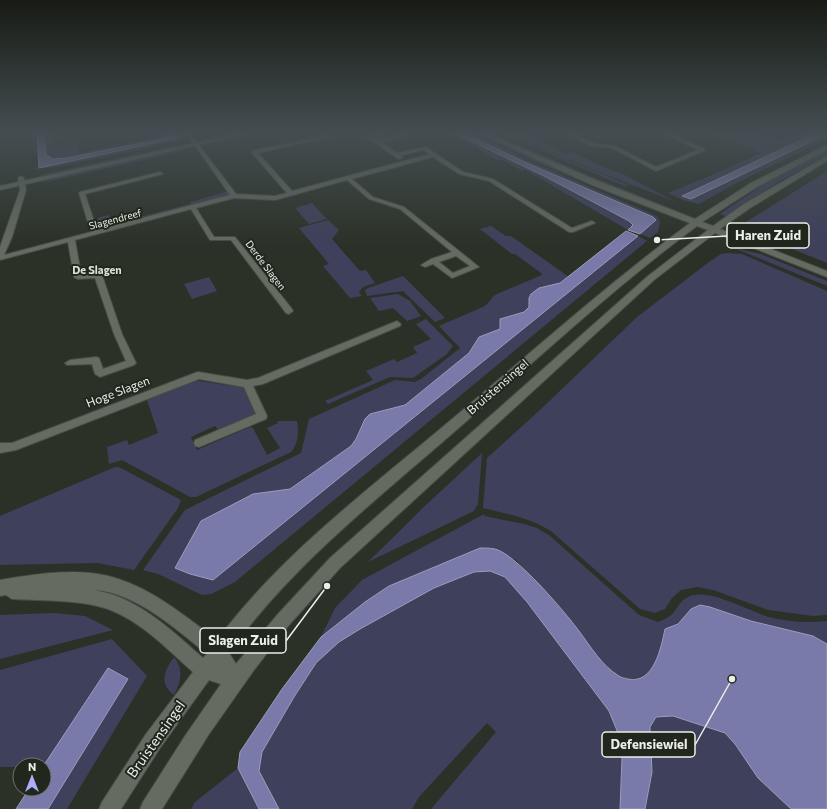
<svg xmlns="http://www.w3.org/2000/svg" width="827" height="809" viewBox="0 0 827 809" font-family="Commissioner,sans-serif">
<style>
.green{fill:#3f405b}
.water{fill:#797aa9;stroke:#9b9dbc}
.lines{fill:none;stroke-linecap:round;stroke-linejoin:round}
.street-casing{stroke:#484c44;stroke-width:2}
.secondary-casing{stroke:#484c44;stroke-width:2}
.street{fill:#656b60;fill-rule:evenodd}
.secondary{fill:#656b60;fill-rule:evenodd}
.labels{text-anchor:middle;stroke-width:4;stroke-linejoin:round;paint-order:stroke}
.far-street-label{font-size:10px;fill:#ebefe8;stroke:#22271d}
.far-neighbourhood-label{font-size:11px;font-weight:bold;fill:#dae2d4;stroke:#22271d}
.street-label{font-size:12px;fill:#ebefe8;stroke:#22271d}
.near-street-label{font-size:14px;fill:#ebefe8;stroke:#22271d}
.leader{fill:none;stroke:#ebefe8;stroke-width:1.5}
.callout-dot{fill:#ebefe8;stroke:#22271d;stroke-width:1.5}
.callout{fill:#22271d;stroke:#ebefe8;stroke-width:1.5}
.callout-label{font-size:13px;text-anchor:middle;font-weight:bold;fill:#ebefe8}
</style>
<rect width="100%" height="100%" fill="#2b3127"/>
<!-- green -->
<path class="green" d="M44 133H53L54 143H58V145L76 142 80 153 164 136 163 133H181L185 138 179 141 57 167 30 169 178 139 176 136 66 158 53 159 46 155Z
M448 133H454L544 176 629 221 633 225 628 230 526 170 522 171 501 159 498 160Z
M464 133H474L532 162 657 216 660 222 658 232 650 238 640 234 656 220 527 163Z
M477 133 620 196 629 201 534 161Z
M486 133H493L585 174 678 211 677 212 605 185Z
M501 133H504L631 186 622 185 591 172Z
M508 133H526L565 154 574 152 603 167 623 174 676 202 594 170Z
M710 133H757L781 141 803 133H816L682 196 691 199 827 134V139L738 182 699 204 686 201 670 194 668 193 707 177 761 153Z
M179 145 180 147 41 178 40 175Z
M182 150 183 151 42 183 61 176Z
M827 150V155L778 182 726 216 720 214 770 180Z
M827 171V263L753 233 746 222Z
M228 191 230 196 102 229 100 228 96 221 100 217 109 215 112 224 190 204 191 202Z
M312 203 327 219 309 224 295 208Z
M328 220 339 230 332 239 360 271 366 270 375 283C369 285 361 286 359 293L362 296 350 298 323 266 329 264 299 228Z
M491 226 506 236H511L569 277 560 283 539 288 529 298V307L524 312 503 318 499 323 501 329 479 337 469 353 405 405 370 414 365 419 356 439 351 446 290 489 253 494 202 521 213 580 638 236 647 241 235 582 211 594 202 595 158 574 143 570 185 510 301 453 309 419 395 380 415 382 421 379 460 348 439 326 485 306C490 302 491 297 497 294L542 275 541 273 515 254H512L480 229Z
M734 248 761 254 827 281V286Z
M727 253 742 254 827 291V615L813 616 768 610 713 590 697 587 681 590 672 598 665 609 655 613 640 609 552 532C531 518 507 514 483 508L487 458 541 409 637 317 709 262 721 254Z
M403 276 445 318 435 322 403 291 367 296 365 290 368 288Z
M209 277 217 291 192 299 184 284Z
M398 294 410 301 421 316 407 321 393 308 379 311 370 298Z
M426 319 453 346 447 354 413 378 390 377 328 404 325 401 373 380 366 371 394 359 397 362 417 353 413 347 431 339 416 324Z
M193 380 246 388 257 414 220 432 215 426 191 437 197 450 250 427 253 428 267 455 280 448 267 428 278 423 277 421H297C299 431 298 445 291 452L196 497H190L122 460 109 464 107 447 127 440 129 445 158 433 146 397Z
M482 453 478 504 474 511 368 562 427 504Z
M115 467H119L181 500 178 508 134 570 97 563 0 565V516Z
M484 514 485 516 524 524 537 528 549 535 639 615 658 622C662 620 668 618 671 615 677 610 679 601 688 597 708 587 748 611 769 617 788 622 808 623 827 621V644L813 636 751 621 710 607 678 624 665 629C664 635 663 641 662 647 652 681 626 690 602 662 590 648 581 632 569 618 553 597 533 578 515 559L389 586 365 602 321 637 335 608 362 580Z
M490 571 505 577 527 602 609 711 618 733 622 759 620 809H431L496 732 487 723 419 797 412 809H279L259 771 262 752 294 697 316 663 339 642 360 628 434 588 474 572Z
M55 613 85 616 113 630 0 659V615Z
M112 639 147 676 67 809H48L127 679 108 668 44 765H20V767H0V670Z
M174 657C184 669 181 682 174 695 158 683 165 670 174 657Z
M673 716 725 733 735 744 758 778 792 809H645L652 772 650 726 656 717Z
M238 768 259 809H191L195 802Z"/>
<!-- water -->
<path class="water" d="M37 133H44L46 155 53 159 66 158 176 136 178 138 39 168Z
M454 133H464L527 163 653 217 656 220 640 234 628 230 633 225 629 221 544 176Z
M816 133H827V134L691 199 682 196Z
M626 231 638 236 213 580 190 574 175 568 201 521 253 494 290 489 351 446 356 439 365 419 370 414 405 405 469 353 479 337 500 329V319L524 312 529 307V298L531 294 539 288 560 283Z
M480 548C485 548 491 548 495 549 516 554 565 612 579 631 591 647 602 666 619 676 622 678 625 678 628 679 654 684 661 648 665 629L678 624 691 609 700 605 710 607 751 621 813 636 827 644V809H792L790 808 758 778 735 744 725 733 673 716 656 717 650 727 652 772 645 809H620L622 759 618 733 609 711 527 602 505 577 490 571 474 572 434 588 360 629 339 642 316 663 294 697 262 752 259 771 279 809H259L238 768 240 752 282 689 321 637 365 602 389 586Z
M108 668 128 679 48 809H16L29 789H44V765Z"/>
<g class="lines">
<defs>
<path id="street" d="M186 133H190L236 194 275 196 287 193 252 153V151L329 135V137L258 153 292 191 430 154 423 150 400 156 403 158 398 159 367 137 381 133H388L374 138 378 140 399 135 398 133 406 134V136L381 142 397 153 426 147 463 172 493 179 572 228 592 221 595 223 573 232H569L489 181 459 174 433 157 352 179 373 197 404 207 479 267 452 278 433 264 425 267 421 265 431 259 452 252 400 209 369 199 347 180 275 200 234 198 196 208 214 237H235L292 309 293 311 289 314 286 313 231 240H210L191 209 75 240 81 274 98 273 102 275 122 334 136 363 134 365 100 377 95 374 92 364 67 365 65 363 70 360 96 357 99 358 103 369 126 361 114 334 95 278 78 279 74 277 68 242 0 260V247L20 190 18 178 21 176 24 178 26 190 12 237 4 255 91 232 79 193 80 192 160 172 163 174 85 194 97 230 230 195ZM456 256 470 266 453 273 439 262Z
M565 133H572L595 144 615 146 656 167 698 150 663 133H669L706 150 656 171 612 148 592 146Z
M397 321 401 324 400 326 263 384 253 386 267 416 266 419 199 447 195 446 194 443 195 440 256 414 244 387 199 379 16 450 0 453V443H12L195 373 198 372 247 380 258 378Z"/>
<path id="secondary" d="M241 133H251L0 190V186Z
M479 133H486L598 181 695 219 751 183 827 145V150L757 187 702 222 713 226 744 204 827 156V161L750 208 720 229 827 271V277L715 233 654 280 340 568 289 625 254 670 209 734 162 809H140L143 802 185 736 221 684 209 680 160 748 121 809H99L102 802 146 734 193 672C169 651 145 625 115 612 88 599 43 601 12 599L6 595 0 596V580C32 575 65 569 98 574 143 581 181 613 217 640 280 556 365 492 445 425 526 357 605 286 690 223L592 185ZM697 226 708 230 648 276 330 558 278 614 236 664 229 653C290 567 375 501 454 432 534 362 612 289 697 226ZM94 590C135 592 176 629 207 654L203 658C178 636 152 611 121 598 113 594 103 592 94 590Z"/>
</defs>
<!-- street casing -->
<use href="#street" class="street-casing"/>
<!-- secondary casing -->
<use href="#secondary" class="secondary-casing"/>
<!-- street -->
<use href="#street" class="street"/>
<!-- secondary -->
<use href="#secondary" class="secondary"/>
</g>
<!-- sky -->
<linearGradient id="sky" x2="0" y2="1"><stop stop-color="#181b15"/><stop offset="0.54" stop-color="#444e52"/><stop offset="1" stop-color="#444e52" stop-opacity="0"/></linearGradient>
<rect width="827" height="246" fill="url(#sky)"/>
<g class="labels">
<!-- far-street labels -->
<g class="far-street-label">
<text transform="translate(115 219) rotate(-15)" y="4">Slagendreef</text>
<text transform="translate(266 265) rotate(53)" y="4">Derde Slagen</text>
</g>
<!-- far-neighbourhood labels -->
<g class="far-neighbourhood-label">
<text x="97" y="274">De Slagen</text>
</g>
<!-- street labels -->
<g class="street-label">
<text transform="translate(498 387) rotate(-41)" y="4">Bruistensingel</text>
<text transform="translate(118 392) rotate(-21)" y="4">Hoge Slagen</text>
</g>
<!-- near-street labels -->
<g class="near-street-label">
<text transform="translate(156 739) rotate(-55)" y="5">Bruistensingel</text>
</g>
</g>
<!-- callouts -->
<path class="leader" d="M657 240L727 236M327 586L286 641M732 679L695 745"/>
<g class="callout-dot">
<circle cx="657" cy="240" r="4"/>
<circle cx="327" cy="586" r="4"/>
<circle cx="732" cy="679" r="4"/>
</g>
<g class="callout">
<rect x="727" y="223" width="82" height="25" rx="4"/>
<rect x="200" y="628" width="86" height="25" rx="4"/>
<rect x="602" y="732" width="93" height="25" rx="4"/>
</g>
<g class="callout-label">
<text x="768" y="240">Haren Zuid</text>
<text x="243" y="645">Slagen Zuid</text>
<text x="649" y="749">Defensiewiel</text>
</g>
<!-- north arrow -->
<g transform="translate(32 777)"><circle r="19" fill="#22271d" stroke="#72776e"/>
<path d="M0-3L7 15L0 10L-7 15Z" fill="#adaffb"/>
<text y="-6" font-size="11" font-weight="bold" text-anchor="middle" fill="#ebefe8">N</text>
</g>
</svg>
